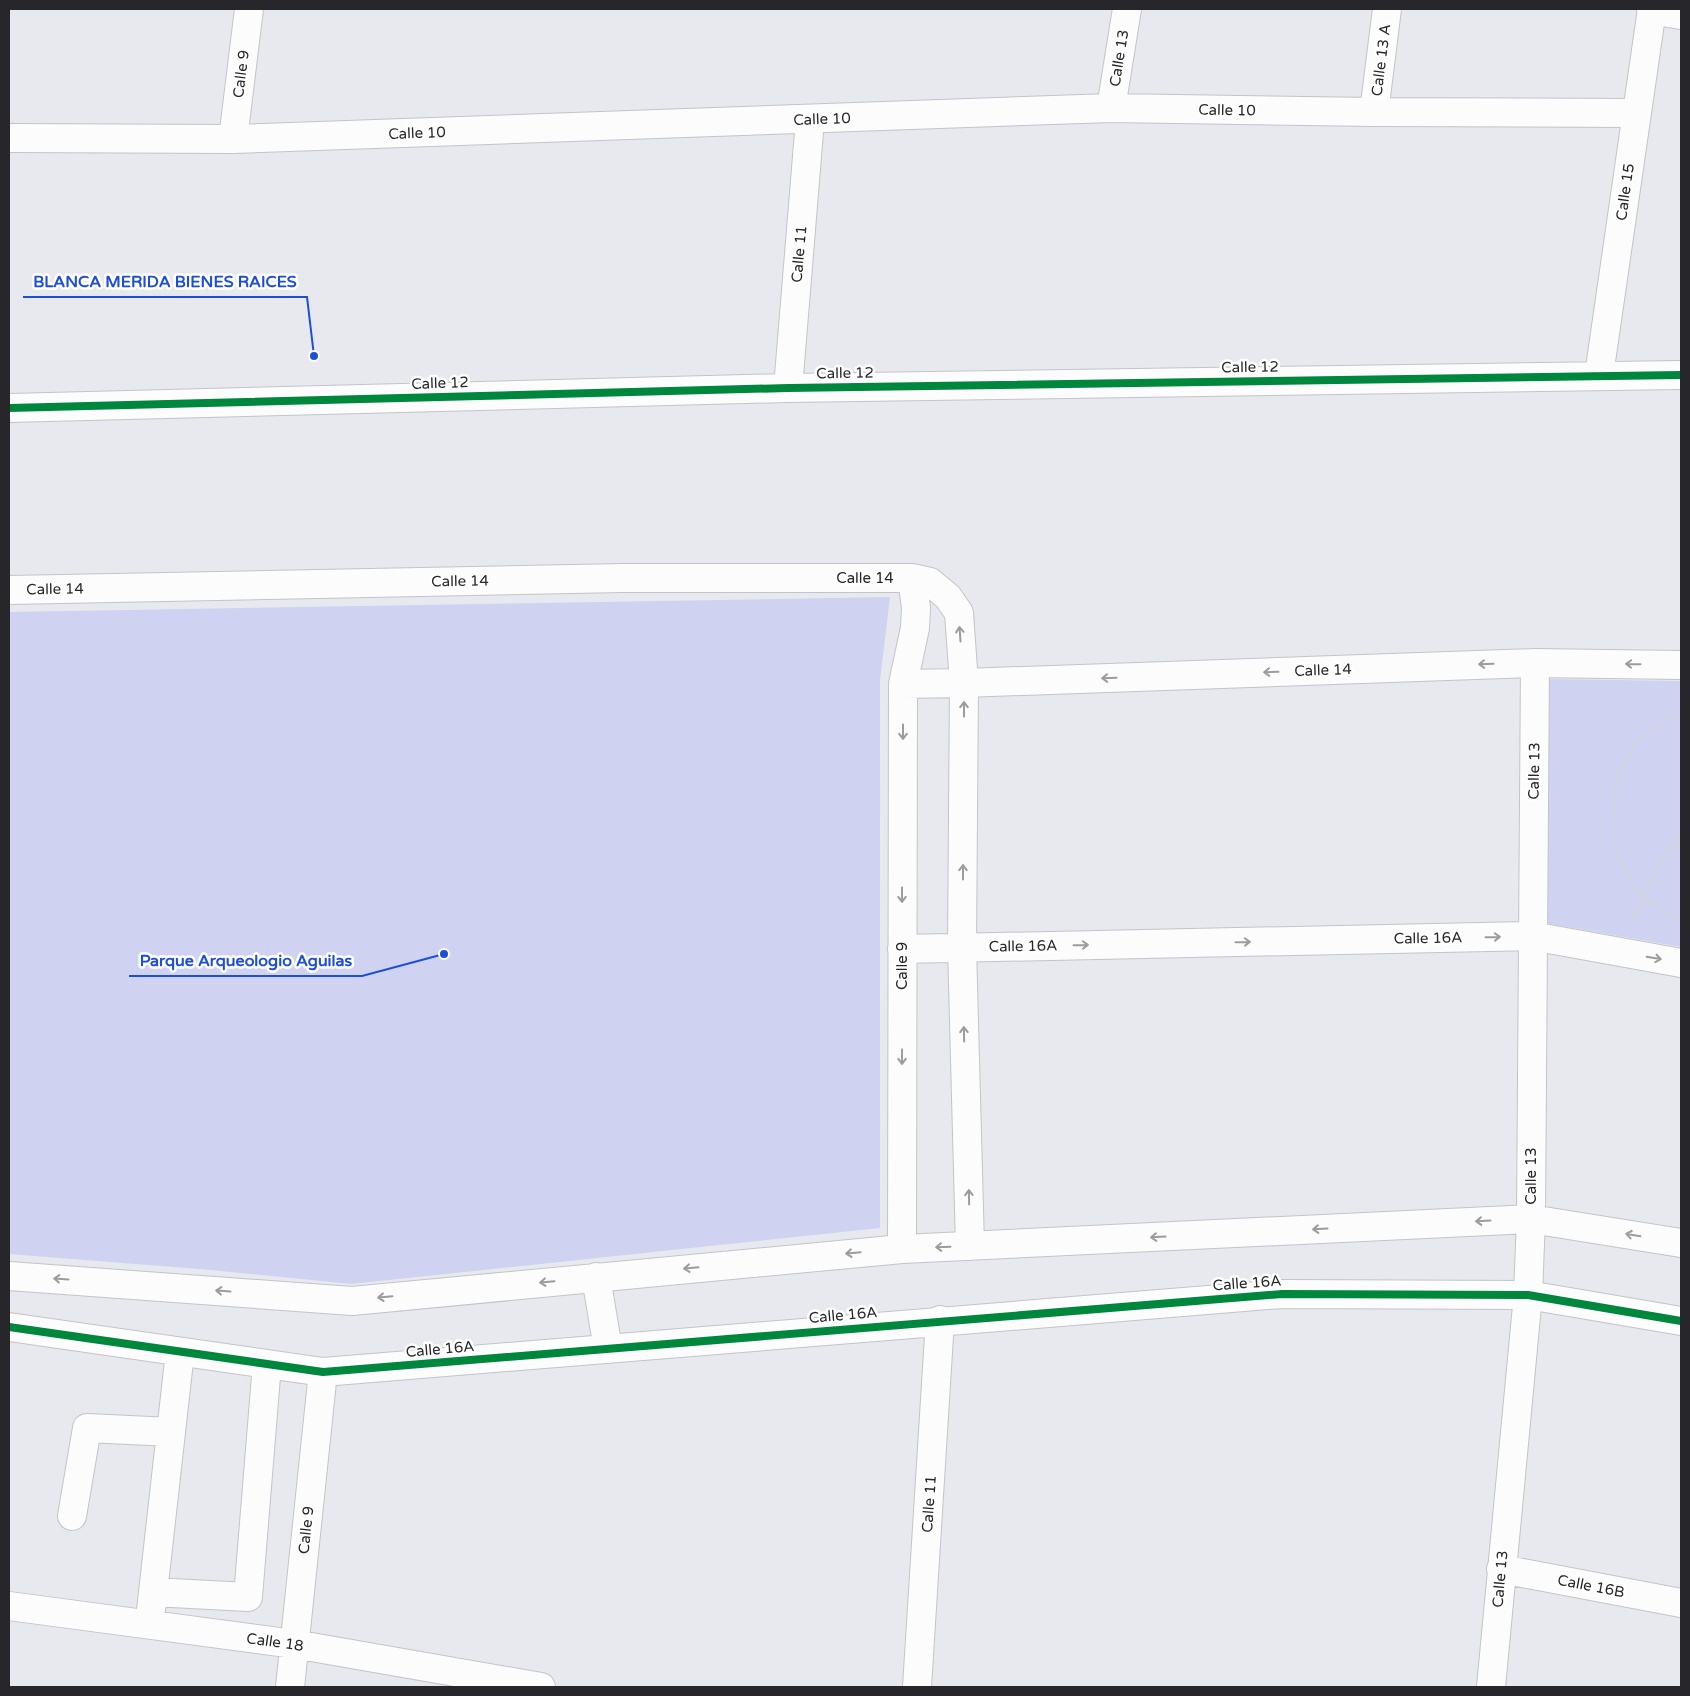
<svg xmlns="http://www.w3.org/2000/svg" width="1690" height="1696" viewBox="0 0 1690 1696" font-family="'Varela Round',sans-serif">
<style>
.green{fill:#d0d2f2}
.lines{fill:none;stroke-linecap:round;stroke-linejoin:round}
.minor-casing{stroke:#c3c4c8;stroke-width:30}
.path{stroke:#d4d5d6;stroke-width:3;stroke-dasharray:2.5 2.5;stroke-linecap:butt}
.minor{stroke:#fcfcfc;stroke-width:28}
.cycleway-casing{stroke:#fff;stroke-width:11}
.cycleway{stroke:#00873e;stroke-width:8}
.oneway{stroke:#9c9c9e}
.labels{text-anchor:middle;stroke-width:5;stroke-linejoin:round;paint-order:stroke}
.street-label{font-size:15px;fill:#27272b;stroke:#fff}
.leader{fill:none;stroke:#1d4ed8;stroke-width:2}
.callout-dot{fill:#1d4ed8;stroke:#fff;stroke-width:2}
.callout-label{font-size:16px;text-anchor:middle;font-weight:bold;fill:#1d4ed8;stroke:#fff;stroke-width:5;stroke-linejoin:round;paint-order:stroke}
</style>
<rect width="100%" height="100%" fill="#e8e9ee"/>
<!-- green -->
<path class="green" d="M890 597 880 680V1228L351 1284 211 1270 9 1254V612Z
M1548 679 1681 681V947L1545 923Z"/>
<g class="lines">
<defs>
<path id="minor" d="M1651 10 1681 15
M1111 108 1127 9
M1374 112 1387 9
M9 138 233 139 1111 108 1374 112 1636 113
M233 139 249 9
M1599 375 1652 9
M788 388 810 120
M9 408 788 388 1681 375
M9 590 623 578H912L930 582 948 597 959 613 964 683 962 947 970 1246
M903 684 964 683 1535 663 1681 665
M902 949 1532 936 1681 963
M902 1249 903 684 915 628 916 608 912 578
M9 1276 352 1301 902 1249 1531 1219 1681 1243
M596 1277 608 1349
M9 1327 323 1372 1282 1294 1528 1295 1681 1321
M72 1516 87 1428 171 1432
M1501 1569 1681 1603
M153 1592 248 1597 267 1364
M9 1606 294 1644 541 1687
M151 1610 180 1352
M290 1687 323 1372
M917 1687 940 1320
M1491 1687 1528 1295 1531 1219 1535 663"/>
</defs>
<!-- minor casing -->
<use href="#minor" class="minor-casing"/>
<!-- path -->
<path class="path" d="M1681 716 1672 715C1660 724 1642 735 1633 747 1606 782 1606 849 1633 884 1646 901 1663 911 1681 921
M1631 922 1663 858 1681 837"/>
<!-- minor -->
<use href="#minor" class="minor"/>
<defs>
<path id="cycleway" d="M9 408 788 388 1681 375
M9 1327 323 1372 1282 1294 1528 1295 1681 1321"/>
</defs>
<!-- cycleway casing -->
<use href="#cycleway" class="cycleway-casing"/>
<!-- cycleway -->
<use href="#cycleway" class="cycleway"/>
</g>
<!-- one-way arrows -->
<defs><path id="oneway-shaft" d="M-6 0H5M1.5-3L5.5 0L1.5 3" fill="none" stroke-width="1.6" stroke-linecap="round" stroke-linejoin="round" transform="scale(1.25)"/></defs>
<g class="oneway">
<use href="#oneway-shaft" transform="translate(960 634) rotate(-94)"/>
<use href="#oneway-shaft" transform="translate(1486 664) rotate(178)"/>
<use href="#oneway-shaft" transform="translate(1633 664) rotate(-179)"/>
<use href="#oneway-shaft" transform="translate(1271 672) rotate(178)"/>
<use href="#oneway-shaft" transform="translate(1109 678) rotate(178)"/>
<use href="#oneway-shaft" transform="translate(964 709) rotate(-90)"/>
<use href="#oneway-shaft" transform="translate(903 732) rotate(90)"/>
<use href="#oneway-shaft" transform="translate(963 872) rotate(-90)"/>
<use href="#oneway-shaft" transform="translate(902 895) rotate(90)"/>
<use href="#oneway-shaft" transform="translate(1493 937) rotate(-1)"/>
<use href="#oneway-shaft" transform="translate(1243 942) rotate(-1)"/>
<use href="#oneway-shaft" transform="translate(1081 945) rotate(-1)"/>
<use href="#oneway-shaft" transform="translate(1654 958) rotate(10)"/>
<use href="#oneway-shaft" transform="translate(964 1034) rotate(-91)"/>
<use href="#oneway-shaft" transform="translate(902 1057) rotate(90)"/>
<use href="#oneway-shaft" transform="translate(969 1197) rotate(-91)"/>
<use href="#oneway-shaft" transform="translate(1483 1221) rotate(177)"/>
<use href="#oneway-shaft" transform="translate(1320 1229) rotate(177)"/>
<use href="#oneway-shaft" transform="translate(1633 1235) rotate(-171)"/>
<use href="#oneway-shaft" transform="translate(1158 1237) rotate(177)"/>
<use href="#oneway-shaft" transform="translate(943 1247) rotate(178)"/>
<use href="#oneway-shaft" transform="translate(853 1253) rotate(175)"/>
<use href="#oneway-shaft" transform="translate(691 1268) rotate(175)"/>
<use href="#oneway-shaft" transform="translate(61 1279) rotate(-176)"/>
<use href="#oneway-shaft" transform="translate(547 1282) rotate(175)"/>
<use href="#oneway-shaft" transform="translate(223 1291) rotate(-176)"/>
<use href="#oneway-shaft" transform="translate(385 1297) rotate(175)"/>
</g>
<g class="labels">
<!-- street labels -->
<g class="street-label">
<text transform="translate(1119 58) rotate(-81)" y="5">Calle 13</text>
<text transform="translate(1381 60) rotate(-83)" y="5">Calle 13 A</text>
<text transform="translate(241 74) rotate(-83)" y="5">Calle 9</text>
<text transform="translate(1227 110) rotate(1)" y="5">Calle 10</text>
<text transform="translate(822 119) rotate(-2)" y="5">Calle 10</text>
<text transform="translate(417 133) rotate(-2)" y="5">Calle 10</text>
<text transform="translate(1625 192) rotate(-82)" y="5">Calle 15</text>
<text transform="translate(799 254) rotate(-85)" y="5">Calle 11</text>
<text transform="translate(1250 367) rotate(-1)" y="5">Calle 12</text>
<text transform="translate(845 373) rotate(-1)" y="5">Calle 12</text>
<text transform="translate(440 383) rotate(-2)" y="5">Calle 12</text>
<text x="865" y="583">Calle 14</text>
<text transform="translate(460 581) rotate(-1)" y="5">Calle 14</text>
<text transform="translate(55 589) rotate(-1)" y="5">Calle 14</text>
<text transform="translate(1323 670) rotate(-2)" y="5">Calle 14</text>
<text transform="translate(1534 771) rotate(-89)" y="5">Calle 13</text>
<text transform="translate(1428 938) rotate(-1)" y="5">Calle 16A</text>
<text transform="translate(1023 946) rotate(-1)" y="5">Calle 16A</text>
<text transform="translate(902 966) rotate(-90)" y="5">Calle 9</text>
<text transform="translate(1531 1176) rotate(-90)" y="5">Calle 13</text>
<text transform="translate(1247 1283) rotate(-4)" y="5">Calle 16A</text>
<text transform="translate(843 1315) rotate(-5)" y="5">Calle 16A</text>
<text transform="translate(440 1349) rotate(-5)" y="5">Calle 16A</text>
<text transform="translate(929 1504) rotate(-86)" y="5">Calle 11</text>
<text transform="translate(306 1530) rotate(-84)" y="5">Calle 9</text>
<text transform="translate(1500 1579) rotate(-85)" y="5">Calle 13</text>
<text transform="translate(1591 1586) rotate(11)" y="5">Calle 16B</text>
<text transform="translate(275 1642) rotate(8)" y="5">Calle 18</text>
</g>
</g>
<!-- callouts -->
<path class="leader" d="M314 356L307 297H23M444 954L362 976H129"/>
<g class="callout-dot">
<circle cx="314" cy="356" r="5"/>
<circle cx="444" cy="954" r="5"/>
</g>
<g class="callout-label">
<text x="165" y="287">BLANCA MERIDA BIENES RAICES</text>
<text x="246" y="966">Parque Arqueologio Aguilas</text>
</g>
<!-- border -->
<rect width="1690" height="1696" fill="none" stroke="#27272b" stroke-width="20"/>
</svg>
